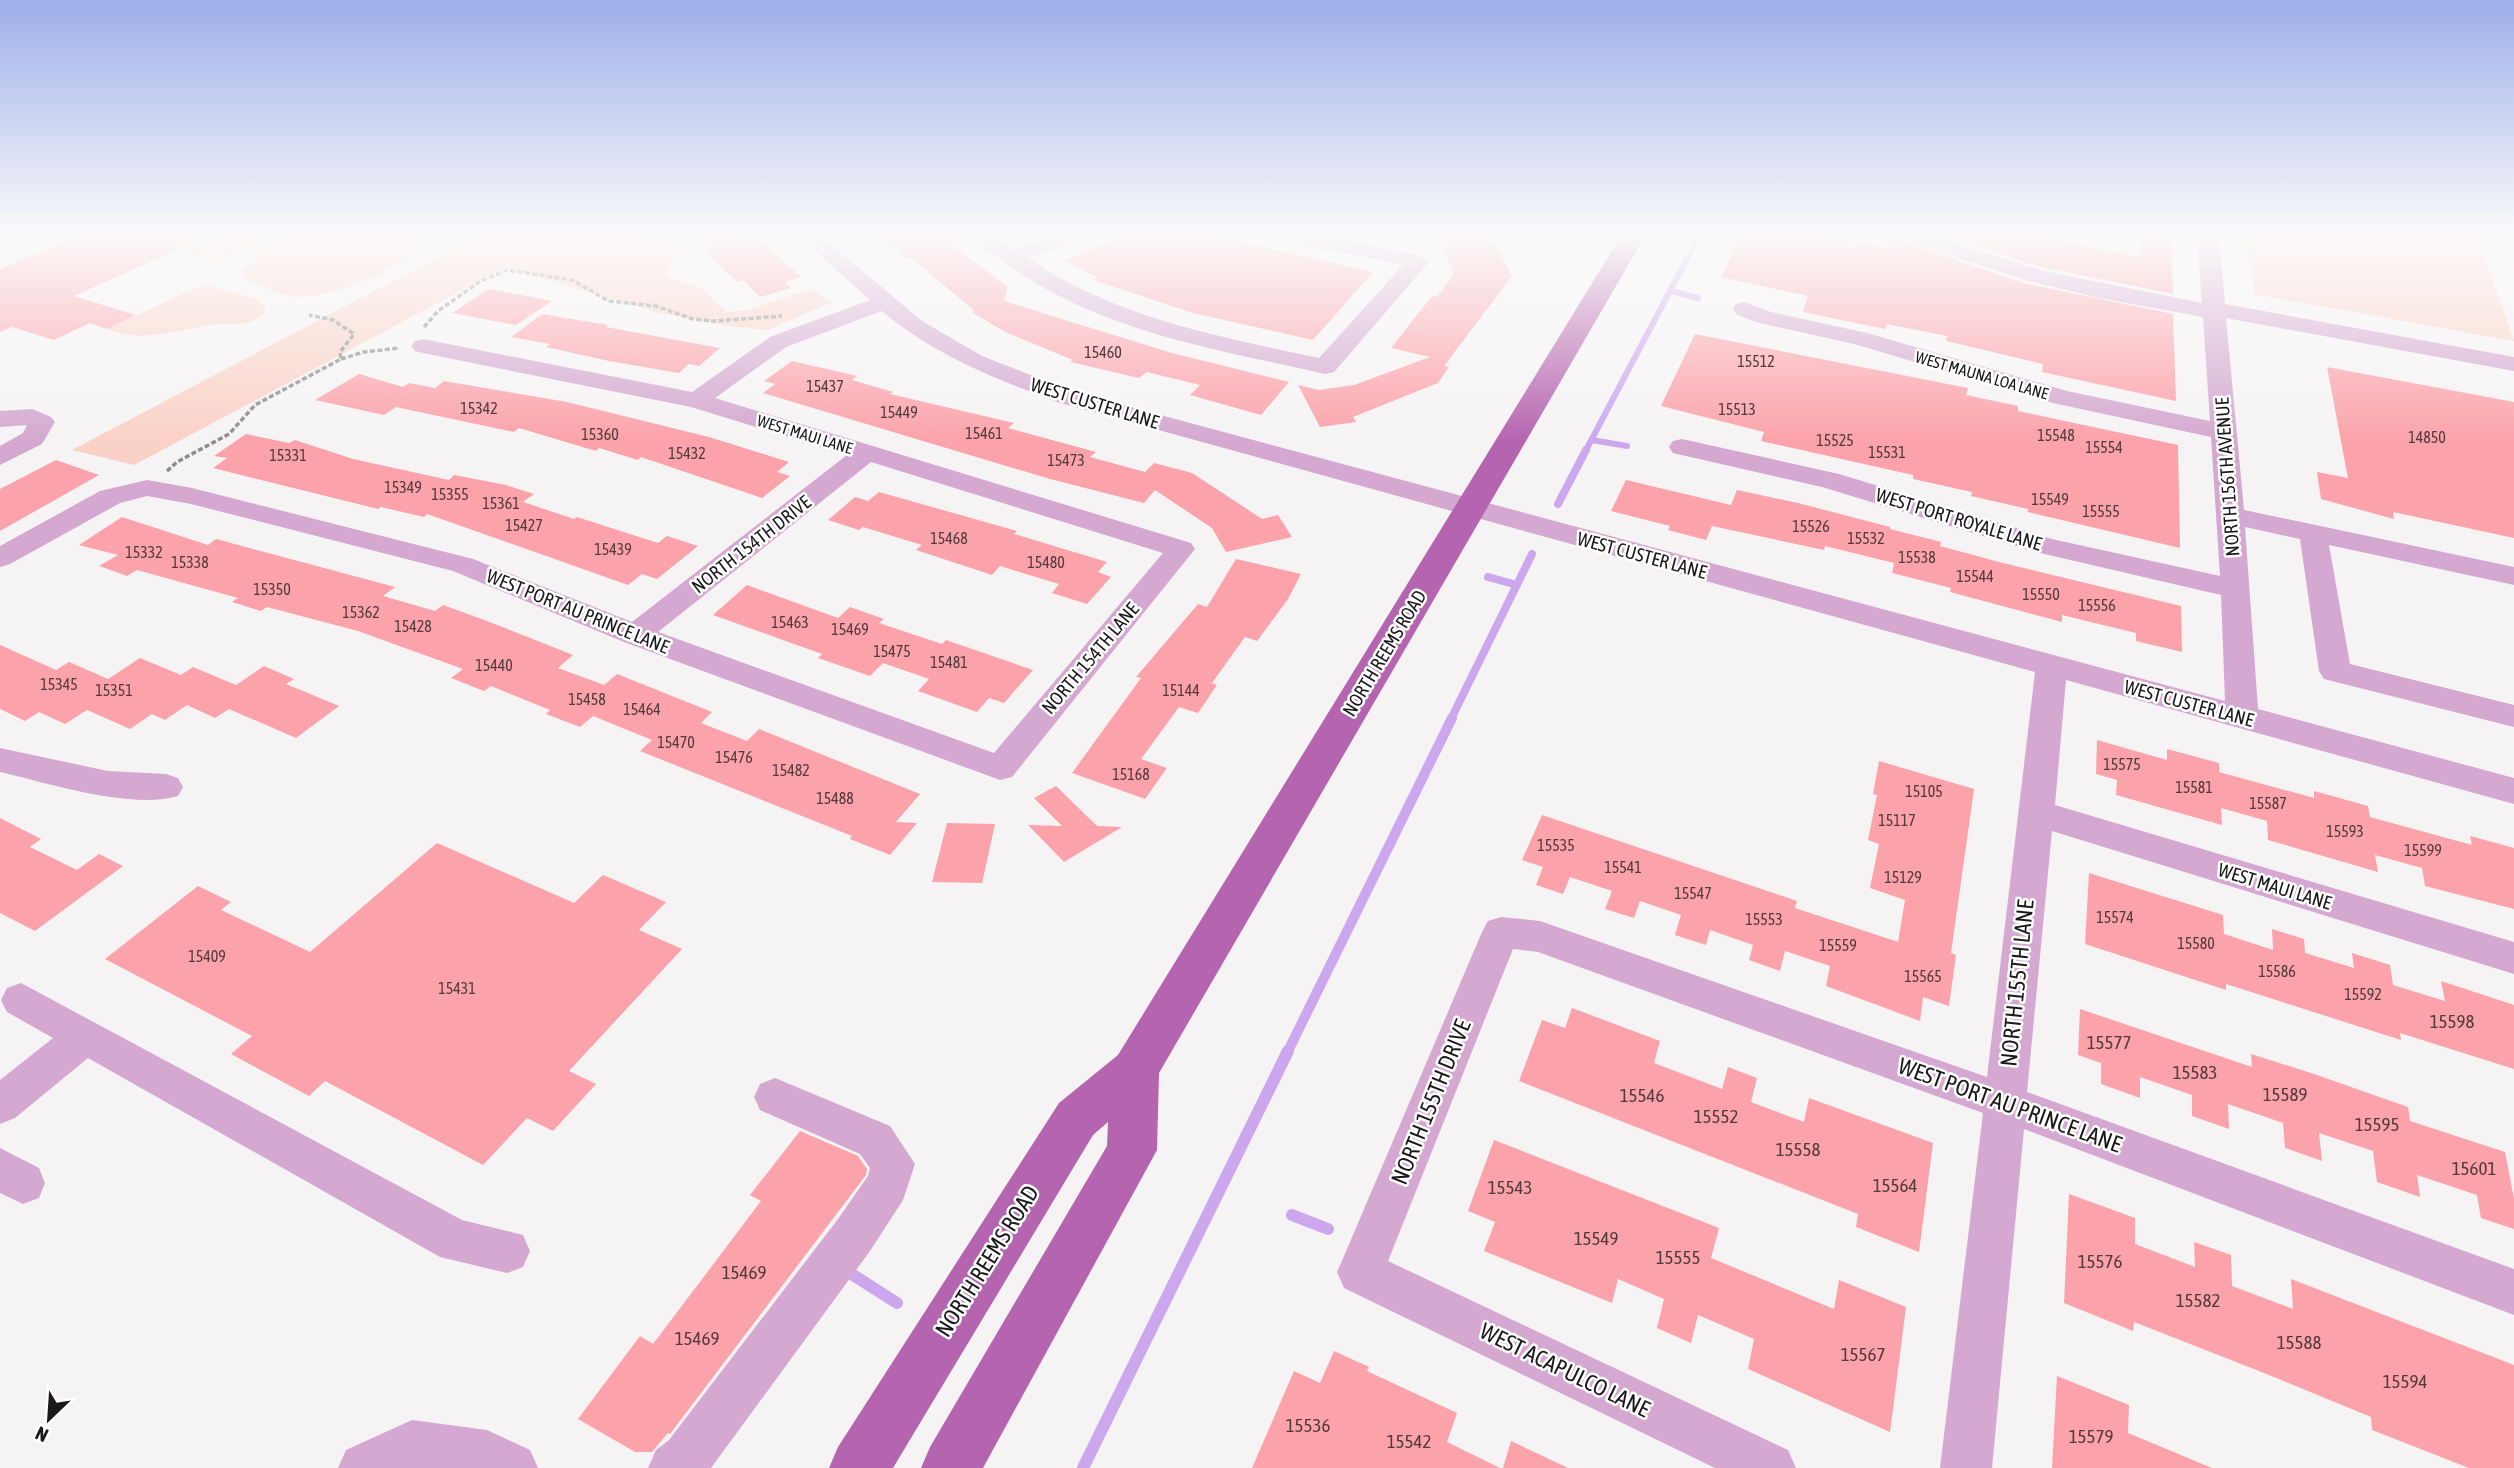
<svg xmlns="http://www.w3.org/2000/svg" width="2514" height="1468" viewBox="0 0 2514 1468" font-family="'Asap Condensed',sans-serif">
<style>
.green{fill:#fad1c6}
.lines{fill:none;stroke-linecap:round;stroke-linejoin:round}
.stream-far3{stroke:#cca7ee;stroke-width:6}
.stream-far2{stroke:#cca7ee;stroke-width:8}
.stream-far1{stroke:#cca7ee;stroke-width:10}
.stream{stroke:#cca7ee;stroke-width:12}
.building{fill:#fba2aa}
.path{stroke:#8e8c8c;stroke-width:3.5;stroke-dasharray:5 2.5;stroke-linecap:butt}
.minor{fill:#d4a8d0;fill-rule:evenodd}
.major{fill:#b564af;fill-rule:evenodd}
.labels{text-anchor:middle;stroke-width:5;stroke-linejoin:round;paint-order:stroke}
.number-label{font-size:16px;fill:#523b3d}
.far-street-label{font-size:16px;fill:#1a1919;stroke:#fff}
.street-label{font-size:19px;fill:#1a1919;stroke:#fff}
.near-number-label{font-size:19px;fill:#523b3d}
.near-street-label{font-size:23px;fill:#1a1919;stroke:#fff}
</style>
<rect width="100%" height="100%" fill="#f6f3f4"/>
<!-- green -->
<path class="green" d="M222 236H268L217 260 188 252Z
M293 236H422L423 238C416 267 316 304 289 296 274 292 257 284 243 278L242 272 260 254Z
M479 236H643L675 249 666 277 701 288 727 312 749 310 810 289 832 302 768 330 728 326 659 313 505 267 134 465 72 450Z
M2247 236H2477L2514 341 2254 294Z
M210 286 254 298 263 304 265 312C250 329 230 322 209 325 175 331 141 343 107 329L195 288Z"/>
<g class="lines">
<!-- stream-far3 -->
<path class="stream-far3" d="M1671 291 1698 298
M1592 440 1627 446
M1585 452 1699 236"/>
<!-- stream-far2 -->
<path class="stream-far2" d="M1558 504 1586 450
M1488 577 1517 585
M1451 719 1532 554"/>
<!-- stream-far1 -->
<path class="stream-far1" d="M1287 1053 1452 718"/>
<!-- stream -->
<path class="stream" d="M1292 1215 1328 1229
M853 1275 897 1303
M1083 1468 1288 1051"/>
</g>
<!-- building -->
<path class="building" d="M78 236H207L74 296 136 315 107 329 90 323 54 340 12 327 0 332V269Z
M697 236H742L746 240 757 236 801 277 785 282 791 288 760 297 743 280 737 282 706 252 714 250Z
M877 236H958L959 242 950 244 1008 287 1004 301 1172 353 1289 382 1261 415 1190 395 1200 385 1147 372 1139 378 1070 362 1073 360 1005 332 972 312 975 311 910 257 905 258Z
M1122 236H1217L1373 272 1313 340 1193 313 1093 280 1098 278 1064 261Z
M1436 236H1483L1493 241 1512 276 1444 366 1449 367 1438 383 1353 417 1356 422 1320 427 1298 385 1319 390 1354 385 1430 357 1391 348 1432 296 1437 297 1454 274Z
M1741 236H1827L1884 247 1885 236H1899L1903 242 2024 283 2173 314 2176 401 2042 372 2043 364 1946 341 1947 336 1887 324 1885 329 1803 312 1808 296 1721 277Z
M1944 236H2039L2140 257V236H2171L2173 294 2041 267Z
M489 289 552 301 516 325 452 313Z
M542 314 608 325 606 327 720 348 699 366 689 364 679 373 609 361 546 347 550 344 511 337Z
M1695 334 1968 388 1966 395 2018 406V411L2178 445 2180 548 2028 512V509L1971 496 1972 492 1913 479V475L1761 441 1764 432 1661 406Z
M792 361 857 376 852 380 893 392 890 394 1014 423 1008 428 1096 452 1090 457 1145 472 1154 463 1192 473 1262 519 1278 515 1292 537 1226 552 1212 528 1155 490 1144 503 1050 479 763 393 775 384 764 381Z
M2327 367 2514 402V538L2393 512 2394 519 2321 499 2317 472 2348 478Z
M359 374 403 387 409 383 435 388 444 381 567 402 709 437 789 462 777 472 790 476 762 498 641 457 638 460 599 448 596 451 519 428 514 432 396 407 384 415 315 400Z
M246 434 289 443 295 440 353 459 449 480 454 475 506 485 534 494 523 502 574 519 577 517 658 543 667 536 698 546 657 579 642 574 628 585 427 514 424 517 381 507 378 509 213 468 227 458 214 456Z
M56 460 99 475 0 531V489Z
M1626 480 1731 505 1737 490 1798 503 1890 527V529L1941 542 1940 546 1999 562 2181 606 2182 652 2136 641V633L2062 615V622L1950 592 1951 588 1892 573 1894 563 1825 546 1824 550 1712 526 1706 540 1668 530 1670 526 1611 511Z
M879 492 1017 531 1014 534 1107 562 1098 572 1111 577 1087 604 1052 593 1059 584 1000 566 992 575 916 550 922 545 863 527 859 530 828 520 855 497 868 501Z
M122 517 208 545 216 539 395 587 383 596 435 611 443 605 487 621 573 655 558 668 604 685 617 674 712 712 701 723 747 741 759 729 920 794 896 822 917 823 890 855 850 839 852 836 640 751 652 740 593 716 580 727 546 714 550 710 491 686 484 691 451 678 463 669 358 631 267 607 261 611 232 602 238 598 137 570 127 576 99 566 118 555 79 545Z
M1236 559 1301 574 1288 599 1257 641 1245 637 1212 683 1217 685 1198 713 1179 707 1141 759 1167 768 1145 799 1072 773 1141 678 1136 677 1198 604 1207 607Z
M747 585 838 618 850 607 884 619 879 623 942 644 946 640 1033 670 1004 703 989 698 977 712 918 691 929 679 883 663 870 676 818 658 822 654 713 615Z
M0 645 56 670 69 662 108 679 140 658 181 675 193 667 236 685 264 666 294 679 286 684 339 706 296 738 229 709 215 718 187 705 165 720 152 714 130 729 87 710 65 724 39 712 25 721 0 709Z
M2097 740 2167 760V749L2219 763V772L2314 798V791L2368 806 2370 817 2472 845 2470 836 2514 848V909L2425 886 2422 868 2375 855 2378 872 2268 840 2267 821 2221 808 2222 825 2116 795 2117 780 2096 774Z
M1879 761 1974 789 1951 953 1956 955 1949 1006 1923 997 1920 1021 1826 986 1830 966 1785 951 1780 971 1749 960 1753 945 1710 930 1706 945 1675 935 1681 915 1640 901 1634 918 1605 909 1612 891 1570 877 1563 894 1536 885 1543 867 1522 860 1542 815 1797 901 1795 908 1898 942 1905 900 1870 888 1879 844 1868 840 1877 795 1873 794Z
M1056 786 1097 826 1122 827 1064 862 1028 825 1062 826 1034 798Z
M0 818 41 839 30 847 77 870 99 854 123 866 35 931 0 913Z
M947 823 995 824 982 883 932 882Z
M437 843 574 903 603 875 666 902 639 930 682 949 569 1071 596 1084 553 1131 527 1118 483 1165 325 1081 309 1096 231 1054 252 1036 105 959 198 886 231 902 221 910 310 952Z
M2089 873 2223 915 2224 934 2273 950 2272 929 2304 939 2305 953 2354 968 2352 953 2390 965 2393 985 2445 1001 2441 981 2514 1005V1069L2400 1033 2401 1040 2226 984V990L2085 944Z
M1572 1008 1660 1041 1654 1063 1722 1089 1728 1067 1757 1078 1751 1102 1804 1122 1809 1098 1933 1143 1919 1252 1856 1227 1858 1214 1519 1081 1542 1020 1565 1028Z
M2080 1009 2252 1067 2251 1054 2314 1074 2408 1107 2410 1121 2505 1152 2514 1199V1229L2481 1218 2477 1195 2417 1175 2420 1197 2377 1182 2373 1151 2319 1133 2322 1161 2285 1148 2283 1123 2228 1104 2229 1129 2192 1116V1095L2140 1077V1098L2101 1084V1063L2078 1055Z
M800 1131 858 1156 867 1169 866 1175 670 1434 668 1433 652 1452H635L578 1419 640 1336 653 1344 761 1201 750 1195Z
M1494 1140 1719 1228 1711 1258 1834 1309 1839 1280 1906 1307 1890 1432 1748 1369 1754 1339 1698 1315 1691 1343 1657 1328 1664 1299 1618 1279 1612 1303 1484 1251 1495 1222 1468 1211Z
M2069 1194 2135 1218V1244L2195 1267 2194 1242 2231 1255 2232 1286 2293 1309 2291 1279 2514 1365V1468H2469L2372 1430 2371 1417 2264 1373 2134 1322 2133 1331 2064 1303Z
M1334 1351 1369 1367 1367 1371 1457 1413 1447 1442 1500 1468H1252L1294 1371 1320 1383Z
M2057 1376 2129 1405 2128 1433 2212 1468H2052Z
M1511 1441 1568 1468H1503Z"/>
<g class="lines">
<!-- path -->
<path class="path" d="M424 327 438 311 481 281 507 270 572 280 609 301 656 306 693 319 714 321 782 316
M341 359 364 352 399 348
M167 471 177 462 229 434 255 405 341 359 340 352 354 334 333 320 309 315"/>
<!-- minor -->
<path class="minor" d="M798 236H821L922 321 982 356 1075 392 2225 701 2221 595 2036 552 1822 487 1673 453 1669 447 1673 441 1682 439 1839 474 2052 539 2220 576 2211 437 2053 403 1854 344 1756 322 1736 314 1733 309 1736 304 1744 302 1771 312 1867 333 2067 391 2210 421 2203 317 2095 297 2025 280 1904 240 1901 236H1934L2040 270 2202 303 2197 236H2219L2225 304 2514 357V371L2226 318 2244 510 2514 567V585L2329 545 2350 664 2514 705V727L2324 679 2319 671 2300 539 2245 527 2258 709 2514 778V804L2066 680 2055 805 2514 942V974L2052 831 2027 1092 2514 1269V1315L2024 1129 1992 1468H1940L1983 1113 1538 952 1513 949 1388 1261 1788 1450 1796 1468H1715L1344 1288 1337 1272 1344 1256 1482 932 1488 921 1501 917 1540 921 1987 1077 2035 672 1057 402C994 378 934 355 882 311L786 347 715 398 1191 543 1195 549 1012 777 1000 780 624 642 453 571 191 504 147 496 120 503 10 564 0 567V546L100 491 147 480 192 488 473 559 632 622 847 455 691 407 423 353 415 351 411 346 415 341 423 339 692 392 770 337 870 300ZM871 462 1163 553 994 753 658 632Z
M973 236H997L1014 249 1052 236H1085L1082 240 1028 258C1115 318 1218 336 1319 358L1403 265 1292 242 1282 236H1325L1418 255 1429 262 1334 372 1325 374C1216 349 1102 332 1010 266 998 257 981 248 973 236Z
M32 409 51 417 55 422 42 444 0 465V446L23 433 27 425 0 427V411Z
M0 748 108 771 166 774 178 778 183 787 178 796C131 810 48 783 0 772Z
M21 983 462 1220 523 1235 530 1251 523 1267 507 1273 440 1257 88 1058 15 1118 0 1124V1080L53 1038 7 1012 1 1000 7 988Z
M775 1078 890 1126 915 1164 903 1200 870 1251 711 1468H648L656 1450 669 1440 838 1219 868 1176 870 1168 860 1154 760 1110 754 1097 760 1084Z
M0 1148 39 1168 45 1183 39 1198 23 1204 0 1193Z
M412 1420 487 1430 530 1450 538 1468H338L346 1450Z"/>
<!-- major -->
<path class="major" d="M1621 236H1645L1159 1073 1157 1150 983 1468H921L930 1447 1107 1146 1108 1122 1093 1135 893 1468H829L838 1447 1059 1103 1118 1055Z"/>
</g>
<!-- sky -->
<linearGradient id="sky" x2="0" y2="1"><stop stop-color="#9dafea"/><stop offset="0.53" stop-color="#fbfafa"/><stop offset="1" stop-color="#fbfafa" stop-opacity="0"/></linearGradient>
<rect width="2514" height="442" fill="url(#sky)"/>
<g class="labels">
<!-- number labels -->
<g class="number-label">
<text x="1103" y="358">15460</text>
<text x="1756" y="367">15512</text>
<text x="825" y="392">15437</text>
<text x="479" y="414">15342</text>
<text x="1737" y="415">15513</text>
<text x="899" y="418">15449</text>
<text x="984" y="439">15461</text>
<text x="600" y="440">15360</text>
<text x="2056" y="441">15548</text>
<text x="2427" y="443">14850</text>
<text x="1835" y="446">15525</text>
<text x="2104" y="453">15554</text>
<text x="1887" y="458">15531</text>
<text x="687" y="459">15432</text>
<text x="288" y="461">15331</text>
<text x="1066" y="466">15473</text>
<text x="403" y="493">15349</text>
<text x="450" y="500">15355</text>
<text x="2050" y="505">15549</text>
<text x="501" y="509">15361</text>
<text x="2101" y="517">15555</text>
<text x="524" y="531">15427</text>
<text x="1811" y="532">15526</text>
<text x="949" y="544">15468</text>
<text x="1866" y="544">15532</text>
<text x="613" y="555">15439</text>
<text x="144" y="558">15332</text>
<text x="1917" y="563">15538</text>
<text x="190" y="568">15338</text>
<text x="1046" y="568">15480</text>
<text x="1975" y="582">15544</text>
<text x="272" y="595">15350</text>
<text x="2041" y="600">15550</text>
<text x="2097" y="611">15556</text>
<text x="361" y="618">15362</text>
<text x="790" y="628">15463</text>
<text x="413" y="632">15428</text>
<text x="850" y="635">15469</text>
<text x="892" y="657">15475</text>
<text x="949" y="668">15481</text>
<text x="494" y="671">15440</text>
<text x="59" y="690">15345</text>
<text x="114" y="696">15351</text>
<text x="1181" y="696">15144</text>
<text x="587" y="705">15458</text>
<text x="642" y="715">15464</text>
<text x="676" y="748">15470</text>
<text x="734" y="763">15476</text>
<text x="2122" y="770">15575</text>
<text x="791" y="776">15482</text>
<text x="1131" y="780">15168</text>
<text x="2194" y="793">15581</text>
<text x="1924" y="797">15105</text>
<text x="835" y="804">15488</text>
<text x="2268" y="809">15587</text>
<text x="1897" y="826">15117</text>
<text x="2345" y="837">15593</text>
<text x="1556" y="851">15535</text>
<text x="2423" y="856">15599</text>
<text x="1623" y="873">15541</text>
<text x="1903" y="883">15129</text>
<text x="1693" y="899">15547</text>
<text x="2115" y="923">15574</text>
<text x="1764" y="925">15553</text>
<text x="2196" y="949">15580</text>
<text x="1838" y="951">15559</text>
<text x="207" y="962">15409</text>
<text x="2277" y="977">15586</text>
<text x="1923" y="982">15565</text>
<text x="457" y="994">15431</text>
<text x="2363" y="1000">15592</text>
</g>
<!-- far-street labels -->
<g class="far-street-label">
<text transform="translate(1982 375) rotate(16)" y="6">WEST MAUNA LOA LANE</text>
<text transform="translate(805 434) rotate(17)" y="6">WEST MAUI LANE</text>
</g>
<!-- street labels -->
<g class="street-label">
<text transform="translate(1095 403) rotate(17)" y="7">WEST CUSTER LANE</text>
<text transform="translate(2227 477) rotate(-94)" y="7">NORTH 156TH AVENUE</text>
<text transform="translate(1959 519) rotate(17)" y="7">WEST PORT ROYALE LANE</text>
<text transform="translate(751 544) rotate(-38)" y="7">NORTH 154TH DRIVE</text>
<text transform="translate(1642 555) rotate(15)" y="7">WEST CUSTER LANE</text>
<text transform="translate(578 611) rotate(22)" y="7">WEST PORT AU PRINCE LANE</text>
<text transform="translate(1384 653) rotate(-59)" y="7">NORTH REEMS ROAD</text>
<text transform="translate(1090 658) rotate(-50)" y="7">NORTH 154TH LANE</text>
<text transform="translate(2189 703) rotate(15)" y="7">WEST CUSTER LANE</text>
<text transform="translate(2275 886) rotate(17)" y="7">WEST MAUI LANE</text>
</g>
<!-- near-number labels -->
<g class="near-number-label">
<text x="2452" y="1028">15598</text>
<text x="2109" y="1049">15577</text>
<text x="2195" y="1079">15583</text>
<text x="2285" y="1101">15589</text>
<text x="1642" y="1102">15546</text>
<text x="1716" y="1123">15552</text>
<text x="2377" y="1131">15595</text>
<text x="1798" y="1156">15558</text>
<text x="2474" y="1175">15601</text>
<text x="1895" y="1192">15564</text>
<text x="1510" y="1194">15543</text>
<text x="1596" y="1245">15549</text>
<text x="1678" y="1264">15555</text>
<text x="2100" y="1268">15576</text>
<text x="744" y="1279">15469</text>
<text x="2198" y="1307">15582</text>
<text x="697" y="1345">15469</text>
<text x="2299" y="1349">15588</text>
<text x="1863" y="1361">15567</text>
<text x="2405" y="1388">15594</text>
<text x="1308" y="1432">15536</text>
<text x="2091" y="1443">15579</text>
<text x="1409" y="1448">15542</text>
</g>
<!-- near-street labels -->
<g class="near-street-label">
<text transform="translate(2017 983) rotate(-84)" y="8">NORTH 155TH LANE</text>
<text transform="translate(1431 1102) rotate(-68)" y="8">NORTH 155TH DRIVE</text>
<text transform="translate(2010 1105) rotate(20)" y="8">WEST PORT AU PRINCE LANE</text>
<text transform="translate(987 1261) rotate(-58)" y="8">NORTH REEMS ROAD</text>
<text transform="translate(1565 1370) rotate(26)" y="8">WEST ACAPULCO LANE</text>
</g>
</g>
<!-- north arrow -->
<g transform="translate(49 1419) rotate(205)" stroke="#ffffff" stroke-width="5" paint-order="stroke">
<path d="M0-5L12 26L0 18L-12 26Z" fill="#1a1919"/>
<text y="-10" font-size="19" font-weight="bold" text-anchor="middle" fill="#1a1919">N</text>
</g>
</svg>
